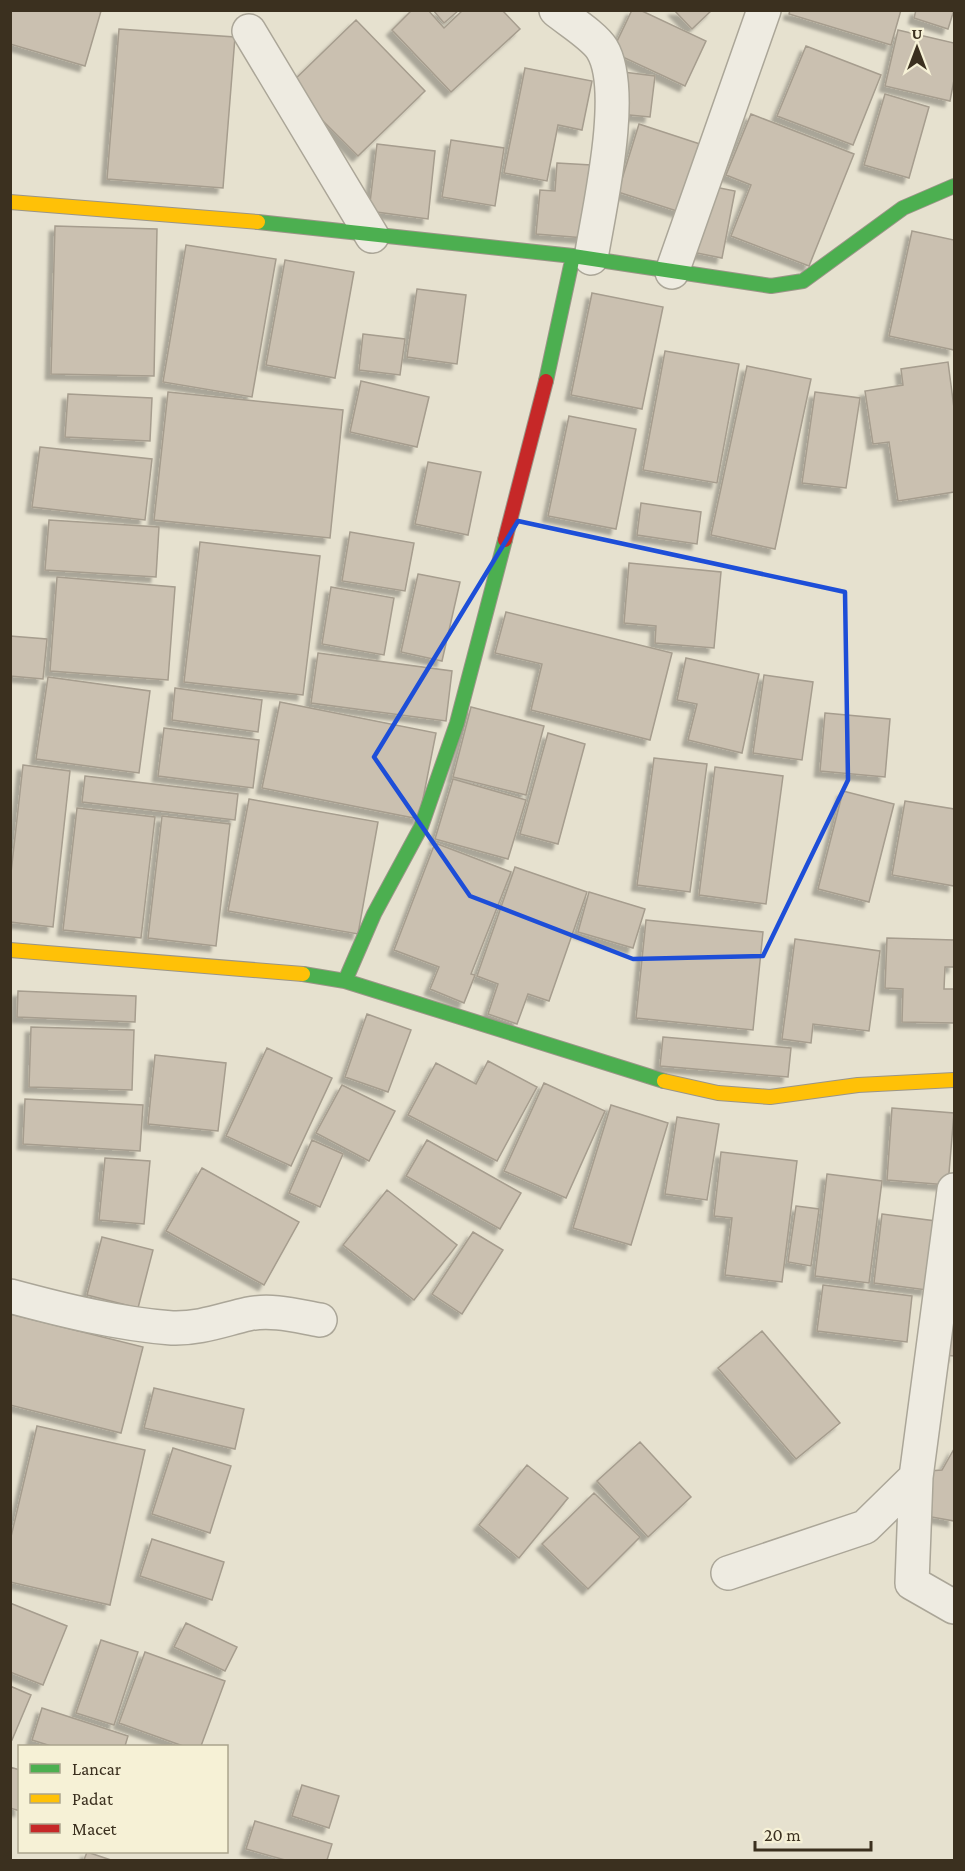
<svg xmlns="http://www.w3.org/2000/svg" width="965" height="1871" viewBox="0 0 965 1871" font-family="'Crimson Pro',serif">
<style>
.building{fill:#cac0b0;stroke:#a69d8e;stroke-width:1.5;filter:url(#shadow)}
.lines{fill:none;stroke-linecap:round;stroke-linejoin:round}
.street-casing{stroke:#aba698;stroke-width:36}
.fast-casing{stroke:#9b9588;stroke-width:16}
.slow-casing{stroke:#9b9588;stroke-width:16}
.jam-casing{stroke:#9b9588;stroke-width:16}
.street{stroke:#eeebe1;stroke-width:33}
.fast{stroke:#4caf50;stroke-width:14}
.slow{stroke:#ffc107;stroke-width:14}
.jam{stroke:#c62828;stroke-width:14}
.marked{fill:none;stroke:#1d4ed8;stroke-width:4.5;stroke-linejoin:round}
</style>
<defs>
<filter id="shadow"><feDropShadow dx="-5.5" dy="5.5" stdDeviation="1.5" flood-color="#0004"/></filter>
</defs>
<rect width="100%" height="100%" fill="#e6e1cf"/>
<!-- building -->
<path class="building" d="M10 10 101 11 85 66 10 44Z
M412 10H428L444 28 463 10H502L520 29 451 92 392 30Z
M433 10H459L444 23Z
M632 10H640L706 41 685 86 612 52Z
M674 10H712L692 29Z
M790 10H901L891 45 789 14Z
M916 10H954L948 29 914 18Z
M356 20 425 91 358 156 288 86Z
M119 29 235 37 223 188 107 179Z
M898 30 954 43V80L950 101 885 86Z
M806 46 881 75 853 145 777 116Z
M525 68 592 81 582 130 558 125 547 181 504 173Z
M623 72 655 76 650 117 619 114Z
M885 94 929 107 909 178 864 165Z
M751 114 854 154 809 266 731 236 751 185 726 175Z
M639 124 706 146 683 213 618 192Z
M451 140 504 148 495 206 442 197Z
M377 144 435 151 428 219 369 211Z
M557 163 591 165 585 238 536 234 540 190 555 191Z
M705 185 735 191 722 258 692 252Z
M55 226 157 229 154 376 51 374Z
M912 231 954 240V350L889 336Z
M186 245 276 259 252 397 163 382Z
M285 260 354 272 335 378 266 365Z
M417 289 466 295 457 364 407 357Z
M592 293 663 307 642 409 571 395Z
M363 334 405 339 400 375 359 370Z
M665 351 739 364 717 483 643 470Z
M948 362 954 408V492L898 501 889 442 873 444 865 391 903 385 901 369Z
M747 366 811 379 775 549 711 535Z
M361 381 429 397 417 447 350 432Z
M168 392 343 410 330 538 154 520Z
M815 392 860 398 846 488 802 483Z
M68 394 152 398 150 441 65 437Z
M569 416 636 429 616 529 548 516Z
M40 447 152 459 145 520 32 507Z
M428 462 481 472 468 535 415 524Z
M641 503 701 512 697 544 637 535Z
M49 520 159 527 156 577 45 570Z
M350 532 414 543 405 591 342 581Z
M200 542 320 556 303 695 184 682Z
M629 563 721 572 714 648 655 643 656 626 624 623Z
M418 574 460 582 442 661 401 652Z
M57 577 175 587 168 680 50 671Z
M331 587 394 598 384 655 322 644Z
M506 612 672 653 650 740 531 710 542 664 495 653Z
M10 636 47 639 43 679 10 676Z
M318 653 452 671 446 721 311 703Z
M686 658 759 674 742 753 688 740 697 704 677 700Z
M764 675 813 682 802 760 753 753Z
M48 677 150 691 139 773 36 759Z
M175 688 262 700 258 732 172 720Z
M280 702 436 733 419 819 262 788Z
M471 707 544 726 526 795 453 777Z
M825 713 890 719 885 777 820 771Z
M164 728 259 740 253 788 158 776Z
M548 733 585 744 558 844 520 834Z
M654 758 707 764 690 892 637 885Z
M23 765 70 771 53 927 10 922V882Z
M715 767 783 776 766 904 699 895Z
M85 776 238 794 235 820 82 802Z
M453 779 526 800 508 859 435 839Z
M843 791 894 804 869 902 818 889Z
M249 799 378 822 358 934 228 911Z
M905 801 954 809V886L892 875Z
M77 808 155 817 141 938 63 930Z
M162 816 230 824 216 946 148 938Z
M435 843 511 872 471 974 475 975 464 1003 430 989 439 967 394 950Z
M515 867 587 892 549 1001 528 994 517 1024 488 1014 498 984 477 976Z
M589 892 645 909 633 948 578 932Z
M646 920 763 932 753 1030 636 1018Z
M887 938 954 940V967H945L944 989H954V1023L902 1022 903 989 885 988Z
M795 939 880 951 869 1031 813 1024 811 1043 782 1039Z
M18 991 136 996 135 1022 17 1017Z
M367 1014 411 1030 388 1092 345 1077Z
M31 1027 134 1030 132 1090 29 1087Z
M663 1037 791 1048 788 1077 660 1066Z
M267 1048 332 1078 291 1166 226 1136Z
M155 1055 226 1063 218 1131 148 1124Z
M488 1061 537 1087 497 1161 408 1115 436 1063 476 1084Z
M544 1083 605 1111 566 1198 504 1171Z
M342 1085 395 1111 369 1161 316 1133Z
M25 1099 143 1105 140 1151 23 1144Z
M611 1105 668 1123 631 1245 573 1228Z
M892 1108 954 1113 948 1185 887 1180Z
M677 1117 719 1124 707 1200 665 1194Z
M312 1140 343 1154 320 1207 289 1193Z
M427 1140 521 1193 500 1229 406 1176Z
M721 1152 797 1161 782 1282 725 1275 732 1218 714 1216Z
M105 1158 150 1161 144 1224 99 1220Z
M202 1168 299 1222 264 1285 166 1231Z
M827 1174 882 1181 869 1283 815 1276Z
M387 1190 457 1245 414 1300 343 1245Z
M796 1206 819 1209 811 1266 788 1262Z
M882 1214 936 1221 927 1290 874 1283Z
M473 1232 503 1250 462 1314 432 1294Z
M102 1237 153 1250 138 1308 87 1295Z
M823 1285 912 1296 907 1342 817 1331Z
M954 1292V1356L943 1355Z
M10 1314 143 1347 121 1433 10 1405Z
M762 1331 840 1423 796 1459 718 1368Z
M154 1388 244 1409 235 1449 144 1428Z
M37 1426 145 1450 110 1605 10 1582V1541Z
M640 1442 691 1497 648 1537 597 1481Z
M173 1448 231 1466 210 1533 152 1514Z
M954 1449V1521L926 1516 928 1471 942 1470Z
M527 1465 568 1498 519 1558 479 1525Z
M594 1493 640 1537 588 1589 542 1544Z
M152 1539 224 1562 212 1600 140 1576Z
M10 1603 67 1626 43 1685 10 1672Z
M186 1623 237 1647 225 1671 174 1647Z
M101 1640 138 1652 114 1725 76 1713Z
M145 1652 225 1681 201 1746H183L119 1723Z
M10 1686 31 1695 12 1740 10 1739Z
M42 1708 128 1736 125 1746H51L32 1740Z
M10 1767 20 1770V1811L10 1808Z
M302 1785 339 1796 329 1828 292 1816Z
M255 1821 332 1844 327 1860H285L246 1849Z
M87 1852 111 1860H84Z"/>
<g class="lines">
<defs>
<path id="street" d="M556 10C568 20 594 36 602 49 627 90 599 209 591 258
M249 31 372 236
M672 272 764 10
M10 1296C62 1310 118 1324 172 1328 199 1329 222 1320 248 1314 272 1309 297 1316 320 1320
M916 1477 912 1583 954 1607
M728 1573 865 1527 916 1477 954 1190"/>
<path id="fast" d="M258 222 573 256 771 286 803 281 903 208 954 186
M546 381 573 256
M303 974 345 981 664 1081
M345 981 374 914 421 827 457 723 505 540"/>
<path id="slow" d="M10 202 258 222
M10 950 303 974
M664 1081 718 1093 770 1097 858 1085 954 1080"/>
<path id="jam" d="M505 540 546 381"/>
</defs>
<!-- street casing -->
<use href="#street" class="street-casing"/>
<!-- fast casing -->
<use href="#fast" class="fast-casing"/>
<!-- slow casing -->
<use href="#slow" class="slow-casing"/>
<!-- jam casing -->
<use href="#jam" class="jam-casing"/>
<!-- street -->
<use href="#street" class="street"/>
<!-- fast -->
<use href="#fast" class="fast"/>
<!-- slow -->
<use href="#slow" class="slow"/>
<!-- jam -->
<use href="#jam" class="jam"/>
</g>
<!-- marked area -->
<path class="marked" d="M518 521 845 592 848 780 763 956 633 959 470 896 374 757Z"/>
<!-- border -->
<rect width="965" height="1871" fill="none" stroke="#3b301f" stroke-width="24"/>
<!-- legend -->
<rect x="18" y="1745" width="210" height="108" fill="#f6f1d6" stroke="#aba48d" stroke-width="1.5"/>
<rect x="30" y="1764" width="30" height="9" fill="#4caf50" stroke="#aba48d" stroke-width="1.5"/>
<text x="72" y="1775" font-size="18" fill="#3b301f">Lancar</text>
<rect x="30" y="1794" width="30" height="9" fill="#ffc107" stroke="#aba48d" stroke-width="1.5"/>
<text x="72" y="1805" font-size="18" fill="#3b301f">Padat</text>
<rect x="30" y="1824" width="30" height="9" fill="#c62828" stroke="#aba48d" stroke-width="1.5"/>
<text x="72" y="1835" font-size="18" fill="#3b301f">Macet</text>
<!-- north arrow -->
<g transform="translate(917 48)" stroke="#f6f1d6" stroke-width="4.5" paint-order="stroke">
<path d="M0-4.5L10 22L0 15L-10 22Z" fill="#3b301f"/>
<text y="-9" font-size="16" font-weight="bold" text-anchor="middle" fill="#3b301f">U</text>
</g>
<!-- scale -->
<path d="M755 1841v9h116v-9" fill="none" stroke="#3b301f" stroke-width="3"/>
<text x="764" y="1841" font-size="18" fill="#3b301f" stroke="#f6f1d6" stroke-width="4.5" paint-order="stroke">20 m</text>
</svg>
